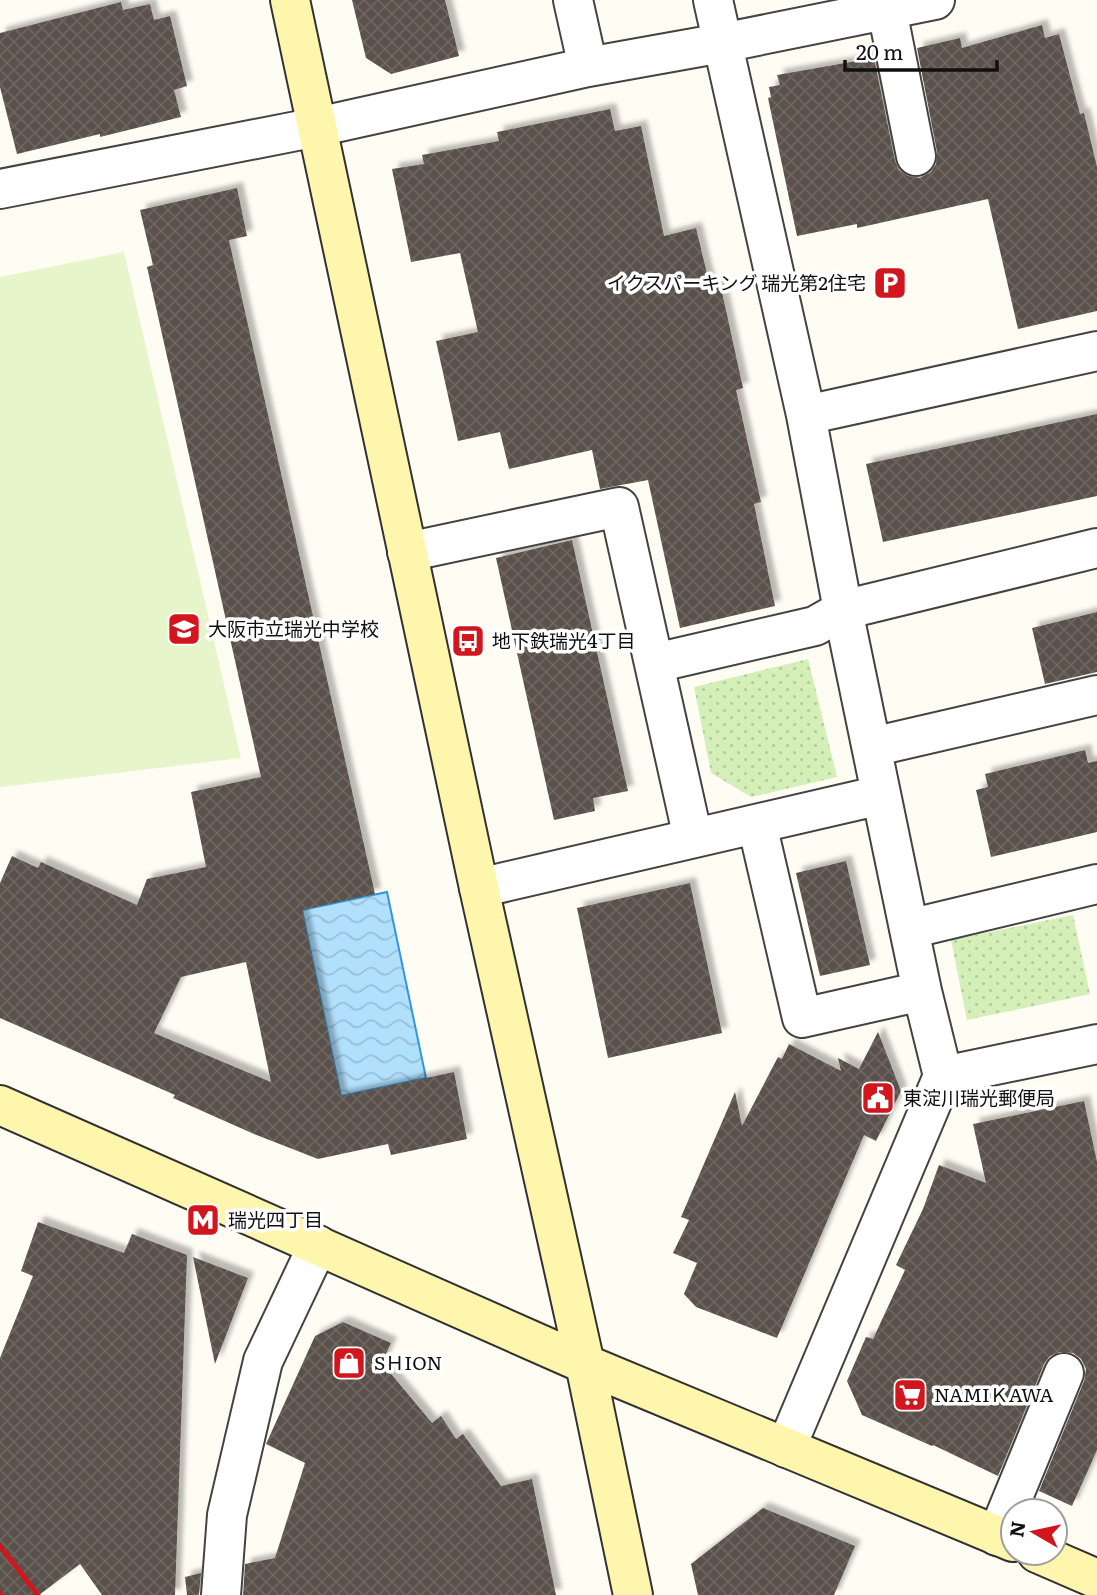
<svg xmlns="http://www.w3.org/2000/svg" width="1097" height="1595" viewBox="0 0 1097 1595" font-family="Literata,'Noto Sans JP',serif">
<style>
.grass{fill:url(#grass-dots)}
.pitch{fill:#e6f5ca}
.water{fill:url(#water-waves);stroke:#2f97dd;stroke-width:2}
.building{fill:url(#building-cross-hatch);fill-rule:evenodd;filter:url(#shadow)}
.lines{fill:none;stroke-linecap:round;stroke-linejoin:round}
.street-casing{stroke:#434343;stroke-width:42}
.secondary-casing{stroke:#323232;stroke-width:42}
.street{stroke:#fff;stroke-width:38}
.secondary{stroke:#fff6ae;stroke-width:38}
.rail{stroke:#d2161e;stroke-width:5}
.labels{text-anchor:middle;stroke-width:7;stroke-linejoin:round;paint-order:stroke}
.poi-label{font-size:19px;fill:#101010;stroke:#fff;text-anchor:start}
</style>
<defs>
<pattern id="grass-dots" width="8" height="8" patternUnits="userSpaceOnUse" patternTransform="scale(1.75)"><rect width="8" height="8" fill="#d4efb7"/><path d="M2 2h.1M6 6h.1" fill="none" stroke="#b5cc9c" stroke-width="1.8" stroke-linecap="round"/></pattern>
<pattern id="water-waves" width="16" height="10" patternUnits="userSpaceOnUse" patternTransform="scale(1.75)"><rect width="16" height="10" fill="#b1e0fd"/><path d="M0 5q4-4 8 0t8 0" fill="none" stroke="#97bfd8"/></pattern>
<pattern id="building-cross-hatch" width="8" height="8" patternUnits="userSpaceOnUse" patternTransform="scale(1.75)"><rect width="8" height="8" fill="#5a514b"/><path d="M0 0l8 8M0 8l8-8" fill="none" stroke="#6d6561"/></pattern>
<filter id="shadow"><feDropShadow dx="6" dy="-6" stdDeviation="2" flood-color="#0004"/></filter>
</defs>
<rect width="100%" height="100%" fill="#fffdf3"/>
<!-- grass -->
<path class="grass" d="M808 659 837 777 751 797 711 773 694 687Z
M1073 915 1090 994 967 1020 951 940Z"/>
<!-- pitch -->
<path class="pitch" d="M124 252 241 758 0 787V277Z"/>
<!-- water -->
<path class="water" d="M387 892 426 1078 341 1096 302 910Z"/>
<!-- building -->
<path class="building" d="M352 0H445L459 56 391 74 366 58Z
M121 2 123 10 150 4 154 20 170 16 187 86 174 90 181 117 100 137V134L17 154 0 87V33Z
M1042 25 1045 38 1059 34 1080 114 1084 113 1097 167V311L1018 329 988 199 857 228V224L797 236 768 98 771 97 769 87 780 85 777 75 874 58 895 161 899 170 908 176 920 178 931 172 936 164 937 152 917 48 960 38 962 48Z
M610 109 615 131 641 126 664 236 696 228 710 286 720 283 743 388 736 390 761 502 754 504 775 606 680 628 648 480 600 489 592 450 509 469 500 432 458 441 436 341 478 332 460 253 411 262 392 169 424 164 422 155 499 141 497 132Z
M237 188 247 236 229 240 375 894 302 910 341 1096 454 1072 467 1139 391 1155 388 1144 318 1159 254 1134 173 1098 175 1095 0 1018V883L12 856 38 868 41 862 137 905 147 879 206 867 191 792 261 777 147 267 153 265 140 210ZM246 962 271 1082 154 1033 181 977Z
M1097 414V496L883 542 866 464Z
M572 540 628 791 593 798 595 811 554 820 496 558Z
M1097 612V672L1045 684 1032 628Z
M1085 750 1088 763 1097 761V832L991 857 976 790 988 787 985 774Z
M846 861 870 965 820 976 796 873Z
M690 883 722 1033 608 1058 577 908Z
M878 1032 901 1091 876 1141 864 1135 777 1338 696 1307 684 1294 697 1263 673 1253 689 1220 681 1217 735 1092 742 1126 778 1057 782 1059 789 1044 841 1071 838 1058 859 1069Z
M1084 1101 1097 1162V1450L1072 1506 1039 1491 1084 1381 1086 1369 1081 1359 1073 1353 1060 1352 1050 1356 1044 1364 998 1476 933 1445 932 1446 862 1415 847 1381 866 1337 873 1339 905 1270 896 1265 923 1209 939 1165 986 1183 973 1124Z
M38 1222 124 1253 132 1234 187 1255 175 1595H102L80 1564 39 1595H0V1358L33 1276 21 1271Z
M193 1257 248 1278 215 1364Z
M343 1322 391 1343 382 1363 432 1423 441 1416 456 1439 463 1434 501 1486 532 1479 556 1595H243L245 1564 275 1558 305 1463 266 1444 315 1336Z
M763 1508 855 1546 834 1595H698L691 1564Z
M201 1573 199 1595H187L185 1577Z"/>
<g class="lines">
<defs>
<path id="street" d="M573 0 588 67
M713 0 806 415 843 610 909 929 922 991 943 1076 786 1448
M887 10 916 156
M0 189 317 127 588 67 722 43 935 0
M806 415 1097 351
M407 552 619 507 693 838
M655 663 815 626 843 610 1097 548
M872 747 1097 695
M757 824 802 1018 922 991
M479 888 881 795
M909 929 1097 884
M943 1076 1097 1044
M997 1536 1064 1373
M221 1595 227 1515 263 1361 318 1245"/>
<path id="secondary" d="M290 0 479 888 585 1364 633 1595
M0 1105 585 1364 1013 1542
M1037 1553 1097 1579"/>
</defs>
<!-- street casing -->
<use href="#street" class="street-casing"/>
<!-- secondary casing -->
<use href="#secondary" class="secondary-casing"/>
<!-- street -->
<use href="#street" class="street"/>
<!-- secondary -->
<use href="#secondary" class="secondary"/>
<!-- rail -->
<path class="rail" d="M0 1546 38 1595
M0 1593 1 1595"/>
</g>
<!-- icons -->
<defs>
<symbol id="parking-square" viewBox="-11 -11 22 22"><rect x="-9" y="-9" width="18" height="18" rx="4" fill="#d2161e" stroke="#fff"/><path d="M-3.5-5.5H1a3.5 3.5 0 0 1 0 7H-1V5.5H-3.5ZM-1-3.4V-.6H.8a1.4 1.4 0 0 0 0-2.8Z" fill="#fff"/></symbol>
<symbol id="school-square" viewBox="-11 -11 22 22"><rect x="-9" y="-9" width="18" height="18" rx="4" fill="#d2161e" stroke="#fff"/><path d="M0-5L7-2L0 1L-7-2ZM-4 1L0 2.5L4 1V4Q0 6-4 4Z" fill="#fff"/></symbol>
<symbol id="bus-square" viewBox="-11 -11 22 22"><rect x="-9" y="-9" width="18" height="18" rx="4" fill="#d2161e" stroke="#fff"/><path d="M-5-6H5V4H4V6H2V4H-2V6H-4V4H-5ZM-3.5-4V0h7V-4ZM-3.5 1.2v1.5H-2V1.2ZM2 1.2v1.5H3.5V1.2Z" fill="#fff"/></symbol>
<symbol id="civic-square" viewBox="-11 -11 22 22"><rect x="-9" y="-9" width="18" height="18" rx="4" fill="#d2161e" stroke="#fff"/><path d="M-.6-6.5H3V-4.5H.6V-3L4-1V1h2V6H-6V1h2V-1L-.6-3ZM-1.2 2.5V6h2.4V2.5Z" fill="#fff"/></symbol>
<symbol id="metro-square" viewBox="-11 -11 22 22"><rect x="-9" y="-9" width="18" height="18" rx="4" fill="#d2161e" stroke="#fff"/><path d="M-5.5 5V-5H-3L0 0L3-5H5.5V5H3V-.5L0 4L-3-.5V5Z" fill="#fff"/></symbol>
<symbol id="shop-square" viewBox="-11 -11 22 22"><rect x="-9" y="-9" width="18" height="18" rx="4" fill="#d2161e" stroke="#fff"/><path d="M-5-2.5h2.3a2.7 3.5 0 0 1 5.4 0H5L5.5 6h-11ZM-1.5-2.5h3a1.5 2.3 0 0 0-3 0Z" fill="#fff"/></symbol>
<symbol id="supermarket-square" viewBox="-11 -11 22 22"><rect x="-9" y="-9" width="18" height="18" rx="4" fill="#d2161e" stroke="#fff"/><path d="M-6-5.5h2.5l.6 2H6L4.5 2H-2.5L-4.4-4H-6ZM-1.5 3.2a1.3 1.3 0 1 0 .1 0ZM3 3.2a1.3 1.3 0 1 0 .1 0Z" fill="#fff"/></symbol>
</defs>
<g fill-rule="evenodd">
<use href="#parking-square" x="871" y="264" width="38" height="38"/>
<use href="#school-square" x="165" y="610" width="38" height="38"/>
<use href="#bus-square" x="449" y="622" width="38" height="38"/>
<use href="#civic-square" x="859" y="1079" width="38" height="38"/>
<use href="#metro-square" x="184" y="1201" width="38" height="38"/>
<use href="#shop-square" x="330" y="1344" width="38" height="38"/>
<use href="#supermarket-square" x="891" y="1376" width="38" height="38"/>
</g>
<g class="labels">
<!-- poi labels -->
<g class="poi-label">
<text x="866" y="290" text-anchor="end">イクスパーキング 瑞光第2住宅</text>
<text x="208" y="636">大阪市立瑞光中学校</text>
<text x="492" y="648">地下鉄瑞光4丁目</text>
<text x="903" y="1105">東淀川瑞光郵便局</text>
<text x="228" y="1227">瑞光四丁目</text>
<text x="374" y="1370">SＨION</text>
<text x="934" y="1402">NAMIＫAWA</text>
</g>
</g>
<!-- north arrow -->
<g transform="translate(1034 1532) rotate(279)"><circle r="33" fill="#ffffff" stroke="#9f9f9f" stroke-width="2"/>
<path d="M0-5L12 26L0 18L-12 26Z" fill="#d2161e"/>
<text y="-10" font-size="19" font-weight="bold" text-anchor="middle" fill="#101010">N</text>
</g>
<!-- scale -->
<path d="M845 60v10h152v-10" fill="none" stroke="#101010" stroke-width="3.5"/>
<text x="856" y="60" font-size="21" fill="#101010" stroke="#ffffff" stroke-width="5" paint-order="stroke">20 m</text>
</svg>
